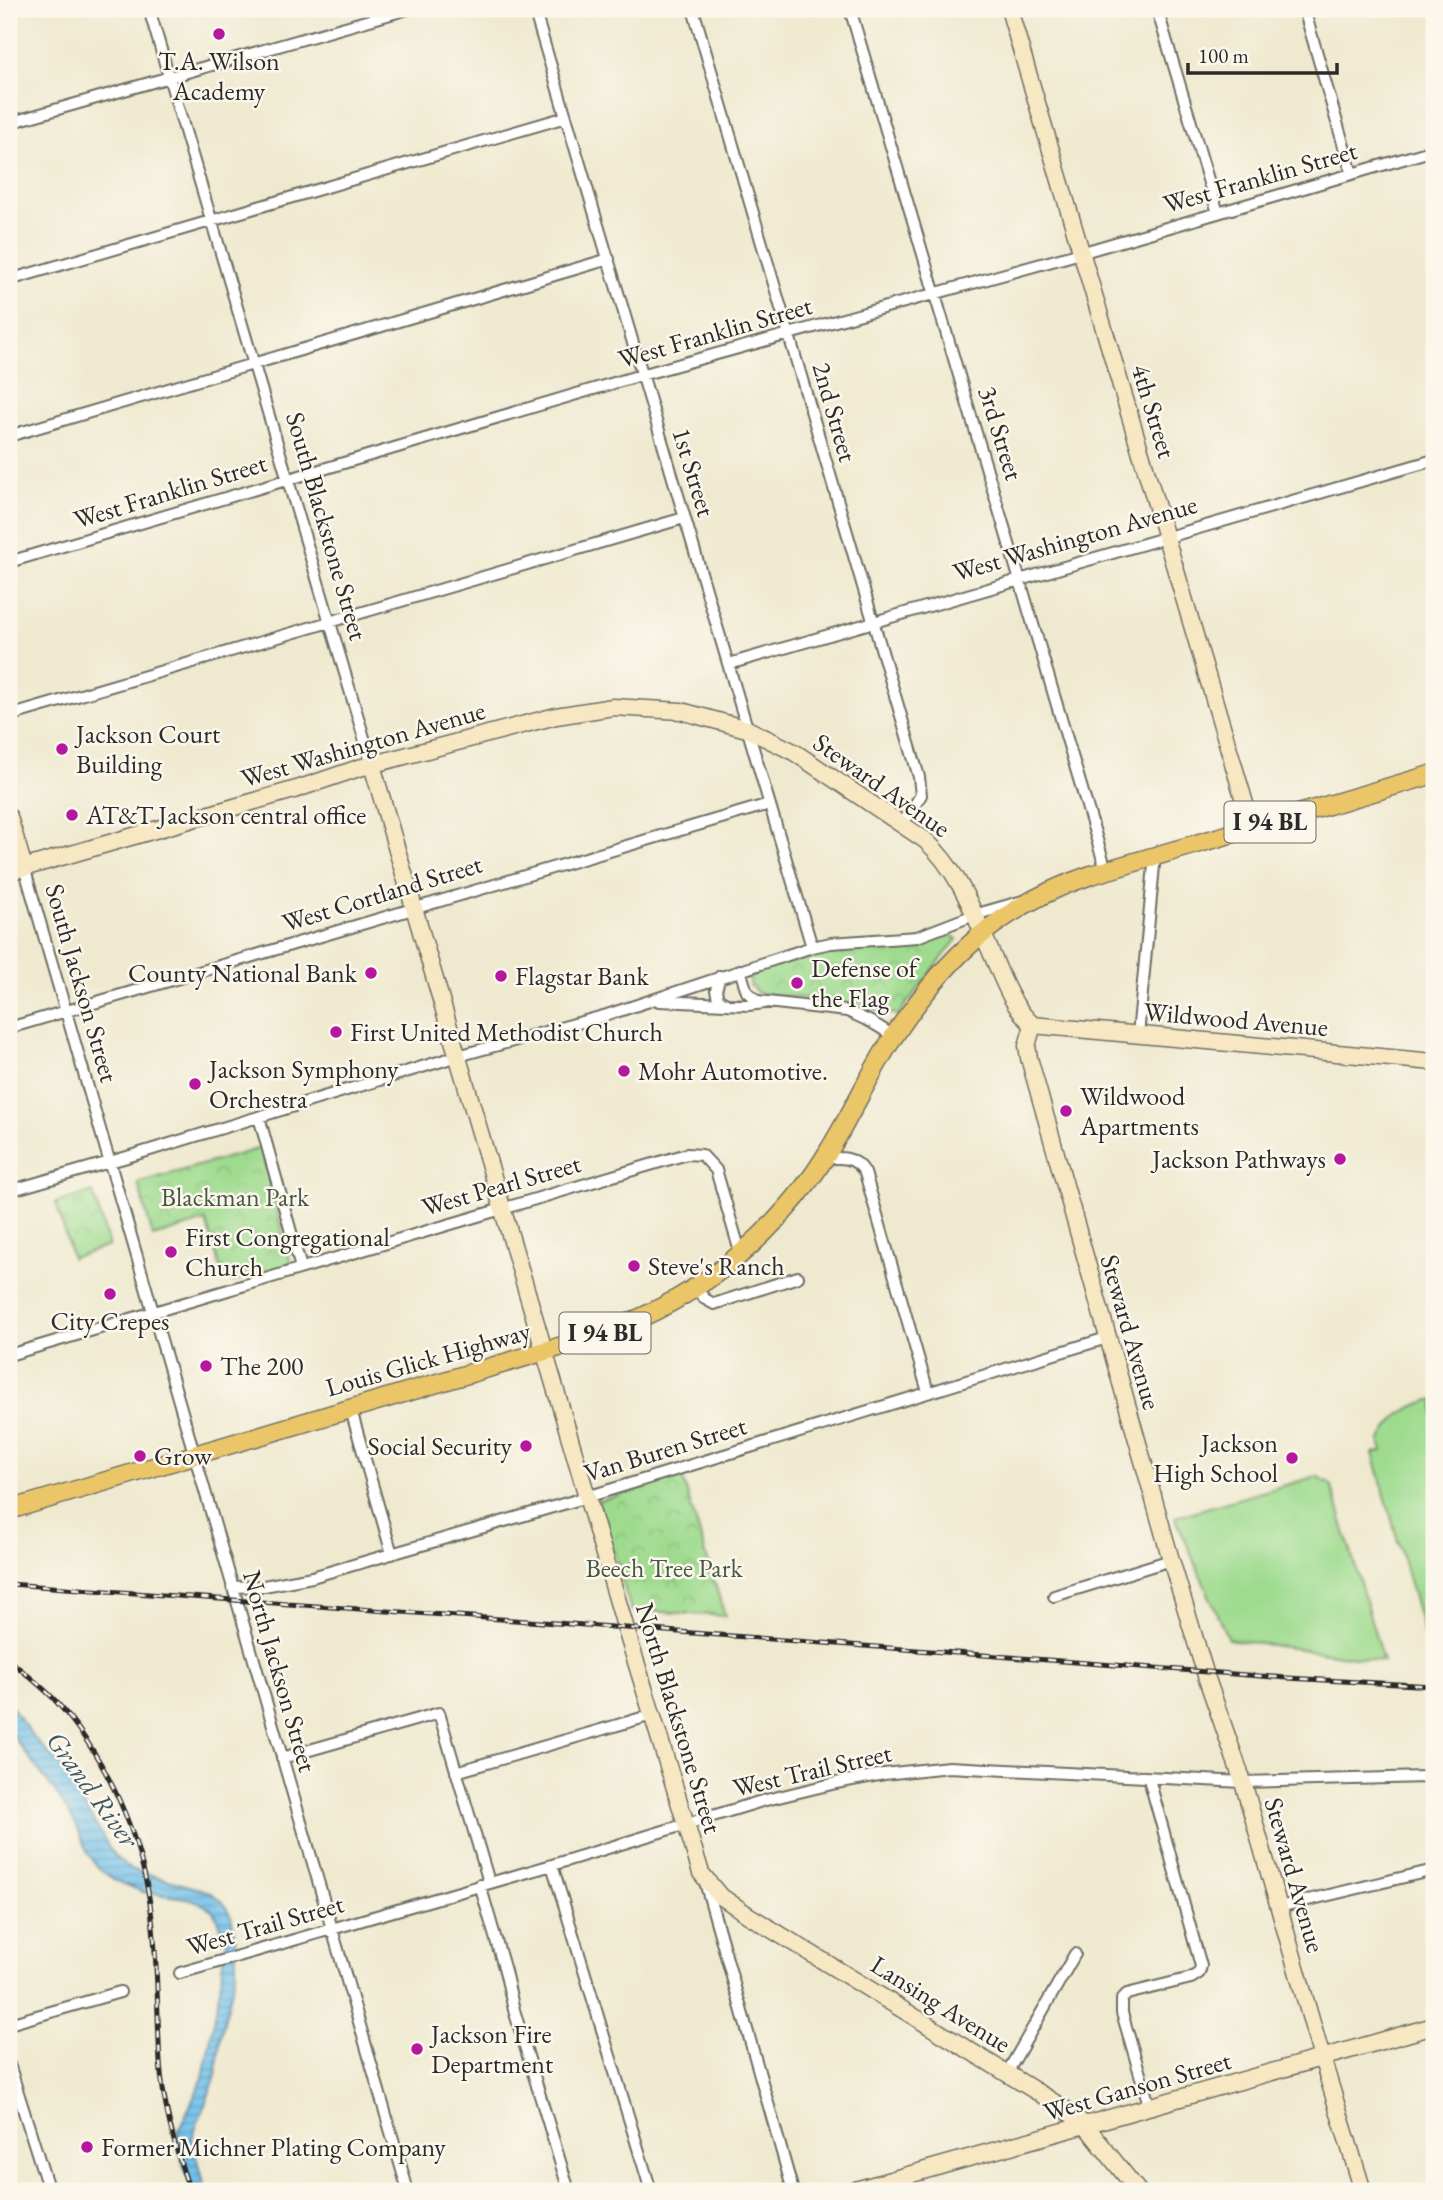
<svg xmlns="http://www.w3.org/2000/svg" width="1443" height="2200" viewBox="0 0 1443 2200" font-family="'EB Garamond',serif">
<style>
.park{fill:url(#park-crowns);stroke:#65835d;stroke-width:2}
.pitch{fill:#9fdb8f;stroke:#65835d;stroke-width:2}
.water{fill:url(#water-rules);stroke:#4e768b;stroke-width:2}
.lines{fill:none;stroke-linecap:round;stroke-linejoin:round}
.street-casing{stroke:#706e64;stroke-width:14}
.secondary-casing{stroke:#706e64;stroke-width:19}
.primary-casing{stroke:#706e64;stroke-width:21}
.street{stroke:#fff;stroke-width:10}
.secondary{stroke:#f7e8c3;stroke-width:16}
.primary{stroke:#ebc669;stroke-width:18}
.rail-casing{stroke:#2b2b2b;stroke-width:5}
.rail{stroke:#fbf7ec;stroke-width:2.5;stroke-dasharray:8;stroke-linecap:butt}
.poi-dot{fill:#b5179e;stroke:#fbf7ec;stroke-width:2.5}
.labels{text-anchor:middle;stroke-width:5;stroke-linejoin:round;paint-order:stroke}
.shield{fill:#fbf7ec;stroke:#696865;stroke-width:2}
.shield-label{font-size:24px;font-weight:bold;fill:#2b2b2b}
.poi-label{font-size:26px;fill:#2b2b2b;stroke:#fbf7ec;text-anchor:start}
.street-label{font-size:26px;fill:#2b2b2b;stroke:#fbf7ec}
.park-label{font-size:26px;fill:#485744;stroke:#fbf7ec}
.water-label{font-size:28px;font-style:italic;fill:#405865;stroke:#fbf7ec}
</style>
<defs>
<pattern id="park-crowns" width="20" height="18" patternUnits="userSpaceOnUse" patternTransform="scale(1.75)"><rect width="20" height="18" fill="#9fdb8f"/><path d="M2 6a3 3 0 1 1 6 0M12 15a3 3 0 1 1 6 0" fill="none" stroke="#89bc7c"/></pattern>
<pattern id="water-rules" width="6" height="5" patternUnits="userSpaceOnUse" patternTransform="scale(1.75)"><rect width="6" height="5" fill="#70c1eb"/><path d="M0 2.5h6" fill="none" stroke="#5c9dbf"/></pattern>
</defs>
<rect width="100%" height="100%" fill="#fbf7ec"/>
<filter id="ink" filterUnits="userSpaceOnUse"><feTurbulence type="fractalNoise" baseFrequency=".0143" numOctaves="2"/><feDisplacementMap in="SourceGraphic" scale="14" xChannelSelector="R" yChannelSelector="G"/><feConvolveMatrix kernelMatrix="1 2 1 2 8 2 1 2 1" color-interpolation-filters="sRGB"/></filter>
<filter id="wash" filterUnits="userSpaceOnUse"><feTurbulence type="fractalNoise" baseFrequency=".00686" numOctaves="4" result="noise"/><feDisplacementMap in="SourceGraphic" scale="28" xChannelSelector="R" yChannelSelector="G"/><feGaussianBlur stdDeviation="1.57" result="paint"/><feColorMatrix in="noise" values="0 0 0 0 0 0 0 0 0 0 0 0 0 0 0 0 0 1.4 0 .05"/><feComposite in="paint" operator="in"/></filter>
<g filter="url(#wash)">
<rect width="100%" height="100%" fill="#efe9cf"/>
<!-- park -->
<path class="park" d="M950 934 957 939 898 1015 821 1000 758 993 750 985V977L757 971 828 950 904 947Z
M261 1148 291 1264 232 1282 219 1265 206 1221 153 1237 138 1183Z
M93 1192 109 1246 72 1258 56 1203Z
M682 1477 725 1616 631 1610 598 1501Z"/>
<!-- pitch -->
<path class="pitch" d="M1430 1400H1434L1433 1665 1373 1453 1383 1451 1380 1441C1393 1416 1404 1409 1430 1400Z
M1317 1476 1331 1484 1383 1661 1228 1639 1175 1517Z"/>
<!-- water -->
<path class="water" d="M9 1703 34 1738 60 1765 115 1857 131 1869 210 1892 223 1902 231 1916 236 1937V1972L221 2035 216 2076 192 2138 206 2191H193L183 2164 178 2132 203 2078 220 1988 224 1950 227 1944 218 1919 212 1910 202 1904 185 1898 143 1892 115 1880 100 1870 88 1854 76 1825 58 1796 9 1731Z"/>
</g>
<g filter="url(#ink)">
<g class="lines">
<defs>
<path id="street" d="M149 9 372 765
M534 9 812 947
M693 9 919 777 921 795 902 825
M850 9 1106 870
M1157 9 1218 213
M1304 9 1352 174
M9 123 408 9
M9 280 566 117
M9 436 609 259
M9 562 641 375 1070 256 1434 150
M729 664 1434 460
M9 716 684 518
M24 867 408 2191
M740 970 747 992 758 1001 847 1011 871 1022 894 1036
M720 976 716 990 718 999 725 1003
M659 1001 748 1005 765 1003
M9 1028 769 804
M1138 1035 1155 855
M259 1117 301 1268
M823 1159C841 1157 856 1156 865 1173L928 1392
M9 1191 127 1157 458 1056 607 1015 812 947 831 943 917 937 974 915 1023 901
M696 1289 705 1299 714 1304 798 1277
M9 1355 687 1154 702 1155 716 1170 741 1255
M351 1410 392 1554
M232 1587 264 1586 312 1577 577 1500 1107 1338
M1054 1596 1171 1560
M282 1758 439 1713 489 1882
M456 1772 652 1715
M1149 1779 1201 1966 1199 1973 1191 1978 1127 1994 1122 1999V2013L1150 2108
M552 1865 651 2191
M705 1882 793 2191
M480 1885 505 1971 514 2010 569 2191
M1279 1907 1434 1870
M180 1973 552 1865 762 1801 836 1783 884 1774 949 1767 1243 1782 1425 1777 1434 1779
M9 2024 120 1992
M9 2064 49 2191
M1007 2073 1075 1954"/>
<path id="secondary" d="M1009 9 1252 827
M372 765 628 1636 701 1873 719 1895 748 1915 1065 2109 1086 2126 1138 2191
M9 817 24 867
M9 872 297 789 359 768 556 716 613 707 681 711 747 729 794 752 925 840C962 873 977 922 997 966 1006 988 1015 1009 1033 1025
M1033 1025 1027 1046 1029 1058 1171 1560 1207 1679 1243 1782 1322 2058 1363 2191
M1033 1025 1434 1062
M852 2191 1434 2026"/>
<path id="primary" d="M9 1510 596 1336C684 1305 756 1253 811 1178 843 1134 864 1082 894 1036 946 957 1001 905 1091 875L1434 774"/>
</defs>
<!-- street casing -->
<use href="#street" class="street-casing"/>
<!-- secondary casing -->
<use href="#secondary" class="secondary-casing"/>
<!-- primary casing -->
<use href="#primary" class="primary-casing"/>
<!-- street -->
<use href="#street" class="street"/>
<!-- secondary -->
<use href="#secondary" class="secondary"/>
<!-- primary -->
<use href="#primary" class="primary"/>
<defs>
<path id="rail" d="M9 1584 626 1628 1287 1678 1434 1686
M9 1660C24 1672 39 1684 53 1698 107 1757 143 1839 152 1918 158 1966 157 2014 160 2062 163 2107 175 2149 190 2191"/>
</defs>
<!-- rail casing -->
<use href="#rail" class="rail-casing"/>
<!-- rail -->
<use href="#rail" class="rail"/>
</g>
</g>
<!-- markers -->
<g class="poi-dot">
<circle cx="219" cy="34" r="7"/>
<circle cx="62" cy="749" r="7"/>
<circle cx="72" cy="815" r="7"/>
<circle cx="371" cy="973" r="7"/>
<circle cx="501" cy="976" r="7"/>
<circle cx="797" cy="983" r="7"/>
<circle cx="336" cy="1032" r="7"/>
<circle cx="624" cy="1071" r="7"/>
<circle cx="195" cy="1084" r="7"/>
<circle cx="1066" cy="1111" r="7"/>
<circle cx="1340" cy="1159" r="7"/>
<circle cx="171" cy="1252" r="7"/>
<circle cx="634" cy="1266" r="7"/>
<circle cx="110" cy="1294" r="7"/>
<circle cx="206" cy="1366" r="7"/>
<circle cx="526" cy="1446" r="7"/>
<circle cx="140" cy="1456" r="7"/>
<circle cx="1292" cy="1458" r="7"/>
<circle cx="417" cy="2049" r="7"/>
<circle cx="87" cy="2147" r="7"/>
</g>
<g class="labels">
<!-- shield labels -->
<g class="shield">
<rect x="1224.5" y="801.5" width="91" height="41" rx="5"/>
<rect x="559.5" y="1312.5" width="91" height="41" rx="5"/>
</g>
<g class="shield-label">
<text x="1270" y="830">I 94 BL</text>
<text x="605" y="1341">I 94 BL</text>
</g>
<!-- poi labels -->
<g class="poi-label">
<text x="219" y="70" text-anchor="middle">T.A. Wilson<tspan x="219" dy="30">Academy</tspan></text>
<text x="76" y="743">Jackson Court<tspan x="76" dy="30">Building</tspan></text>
<text x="86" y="824">AT&amp;T Jackson central office</text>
<text x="811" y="977">Defense of<tspan x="811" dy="30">the Flag</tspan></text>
<text x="357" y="982" text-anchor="end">County National Bank</text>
<text x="515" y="985">Flagstar Bank</text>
<text x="350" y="1041">First United Methodist Church</text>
<text x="209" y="1078">Jackson Symphony<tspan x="209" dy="30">Orchestra</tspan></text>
<text x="638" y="1080">Mohr Automotive.</text>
<text x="1080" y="1105">Wildwood<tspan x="1080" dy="30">Apartments</tspan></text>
<text x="1326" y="1168" text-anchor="end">Jackson Pathways</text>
<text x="185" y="1246">First Congregational<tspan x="185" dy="30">Church</tspan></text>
<text x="648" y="1275">Steve's Ranch</text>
<text x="110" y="1330" text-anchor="middle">City Crepes</text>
<text x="220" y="1375">The 200</text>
<text x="1278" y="1452" text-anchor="end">Jackson<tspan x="1278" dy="30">High School</tspan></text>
<text x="512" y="1455" text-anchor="end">Social Security</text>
<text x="154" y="1465">Grow</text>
<text x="431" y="2043">Jackson Fire<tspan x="431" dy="30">Department</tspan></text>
<text x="101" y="2156">Former Michner Plating Company</text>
</g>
<!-- street labels -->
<g class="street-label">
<text transform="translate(1260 177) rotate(-16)" y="9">West Franklin Street</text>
<text transform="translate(715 332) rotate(-16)" y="9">West Franklin Street</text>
<text transform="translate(1154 411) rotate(73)" y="9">4th Street</text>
<text transform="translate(835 412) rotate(74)" y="9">2nd Street</text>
<text transform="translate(1001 433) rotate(73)" y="9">3rd Street</text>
<text transform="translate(694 472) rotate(73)" y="9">1st Street</text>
<text transform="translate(170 491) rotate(-17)" y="9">West Franklin Street</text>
<text transform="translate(327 526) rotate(74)" y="9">South Blackstone Street</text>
<text transform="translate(1075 538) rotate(-16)" y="9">West Washington Avenue</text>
<text transform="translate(363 744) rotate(-16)" y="9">West Washington Avenue</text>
<text transform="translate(882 785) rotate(35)" y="9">Steward Avenue</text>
<text transform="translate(382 893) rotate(-17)" y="9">West Cortland Street</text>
<text transform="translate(82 983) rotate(74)" y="9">South Jackson Street</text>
<text transform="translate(1236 1019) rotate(5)" y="9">Wildwood Avenue</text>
<text transform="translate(501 1185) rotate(-16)" y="9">West Pearl Street</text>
<text transform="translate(1131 1332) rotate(74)" y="9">Steward Avenue</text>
<text transform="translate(428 1359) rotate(-16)" y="9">Louis Glick Highway</text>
<text transform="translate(665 1449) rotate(-17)" y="9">Van Buren Street</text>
<text transform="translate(280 1671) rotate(74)" y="9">North Jackson Street</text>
<text transform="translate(679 1718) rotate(73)" y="9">North Blackstone Street</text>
<text transform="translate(812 1770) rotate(-13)" y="9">West Trail Street</text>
<text transform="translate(1295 1875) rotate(74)" y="9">Steward Avenue</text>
<text transform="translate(265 1925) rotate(-16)" y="9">West Trail Street</text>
<text transform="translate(941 2004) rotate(32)" y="9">Lansing Avenue</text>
<text transform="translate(1137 2086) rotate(-16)" y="9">West Ganson Street</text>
</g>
<!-- park labels -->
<g class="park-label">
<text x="235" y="1206">Blackman Park</text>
<text x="664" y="1577">Beech Tree Park</text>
</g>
<!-- water labels -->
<g class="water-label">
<text transform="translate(93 1789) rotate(54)" y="10">Grand River</text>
</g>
</g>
<!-- margin -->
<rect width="1443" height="2200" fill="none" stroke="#fbf7ec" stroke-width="35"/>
<!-- scale -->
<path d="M1188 63v10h149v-10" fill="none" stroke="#2b2b2b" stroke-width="3.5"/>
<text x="1198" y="63" font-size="21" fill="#2b2b2b" stroke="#fbf7ec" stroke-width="5" paint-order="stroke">100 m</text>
</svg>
